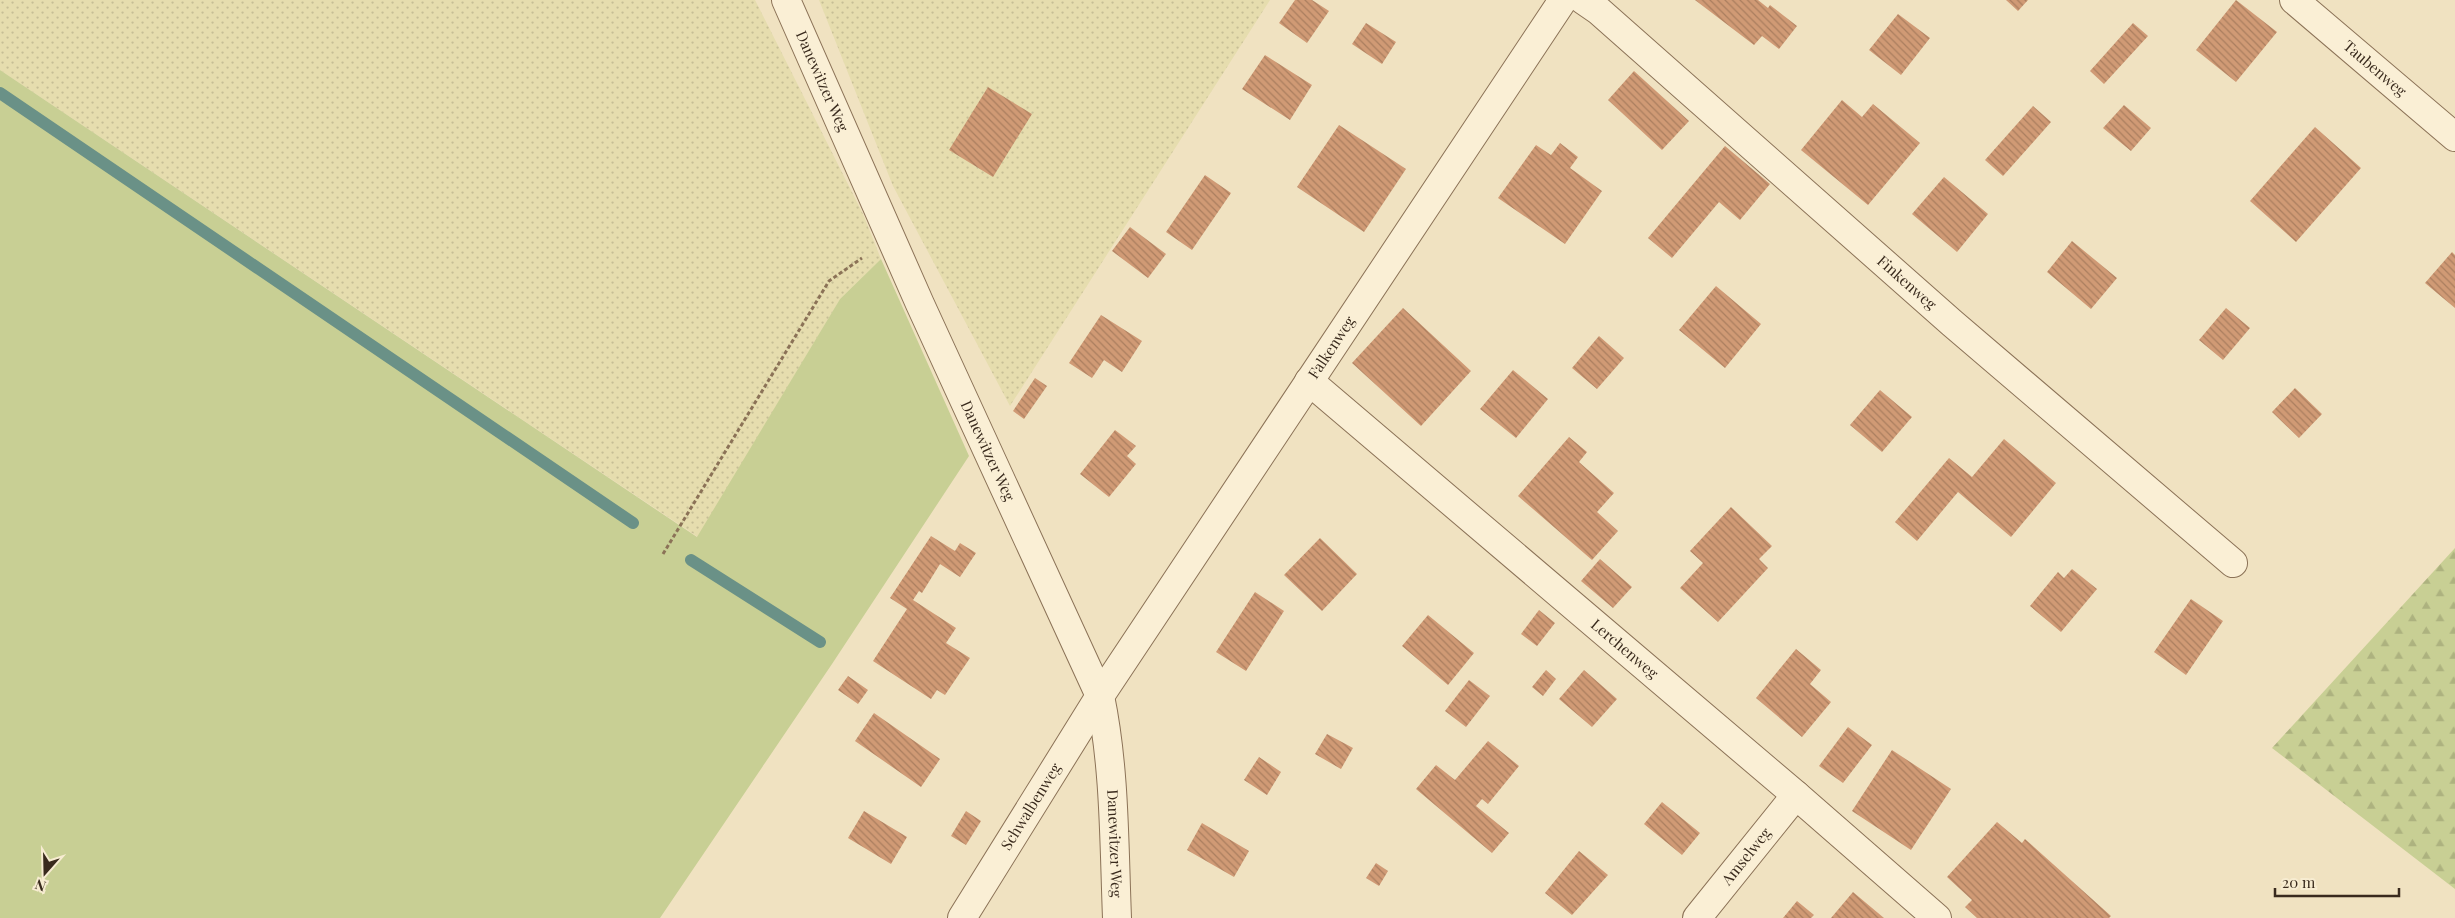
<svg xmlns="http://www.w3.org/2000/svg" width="2455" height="918" viewBox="0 0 2455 918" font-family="'Playfair Display',serif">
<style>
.farmland{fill:url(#farmland-dots)}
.green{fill:#c8cf94}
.forest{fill:url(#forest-firs)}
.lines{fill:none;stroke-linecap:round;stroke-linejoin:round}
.stream{stroke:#6a9187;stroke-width:12}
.building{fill:url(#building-back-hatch)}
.minor-casing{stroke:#8b7257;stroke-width:30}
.path{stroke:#8b7257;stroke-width:3;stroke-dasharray:4 2.5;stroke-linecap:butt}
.minor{stroke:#faefd5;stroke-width:28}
.labels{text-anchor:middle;stroke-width:4.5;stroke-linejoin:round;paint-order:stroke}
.street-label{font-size:15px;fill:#392a1d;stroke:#f7ecd1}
</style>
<defs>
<pattern id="farmland-dots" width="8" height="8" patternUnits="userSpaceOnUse" patternTransform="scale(1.25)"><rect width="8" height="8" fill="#e6ddae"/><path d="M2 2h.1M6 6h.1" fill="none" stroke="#c6be95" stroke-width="1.8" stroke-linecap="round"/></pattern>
<pattern id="forest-firs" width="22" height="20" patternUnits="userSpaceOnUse" patternTransform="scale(1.25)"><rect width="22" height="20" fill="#c8cf94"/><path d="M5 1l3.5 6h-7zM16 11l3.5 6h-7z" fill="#adb27f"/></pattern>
<pattern id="building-back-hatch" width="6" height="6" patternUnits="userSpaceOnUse" patternTransform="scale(1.25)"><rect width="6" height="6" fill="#d09a75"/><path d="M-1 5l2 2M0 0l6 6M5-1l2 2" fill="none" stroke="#aa7e5f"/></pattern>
</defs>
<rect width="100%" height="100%" fill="#f0e2c1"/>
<!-- farmland -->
<path class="farmland" d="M0 0H755L863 214 881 259 840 299 698 537 0 70Z
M819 0H1270L1010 406 893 186Z"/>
<!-- green -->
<path class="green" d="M0 70 697 537 840 299 881 259 969 456 832 664 660 918H0Z"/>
<!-- forest -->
<path class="forest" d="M2455 548V889L2272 748Z"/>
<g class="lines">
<!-- stream -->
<path class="stream" d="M0 93 633 523
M691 560 820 642"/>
</g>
<!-- building -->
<path class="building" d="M1295 0H1312L1329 11 1307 43 1279 23Z
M1695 0H1758L1768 8 1770 5 1797 26 1779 49 1762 36 1754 45Z
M2006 0H2028L2018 11Z
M2236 0 2277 32 2236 82 2196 50Z
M1898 14 1930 38 1901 75 1869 50Z
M1366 23 1396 42 1382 64 1352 44Z
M2133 23 2148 36 2104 84 2090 71Z
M1265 55 1312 85 1290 120 1242 89Z
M1634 71 1689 121 1662 150 1608 100Z
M988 87 1032 114 993 177 949 150Z
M1842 100 1862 117 1873 104 1920 143 1868 205 1801 150Z
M2124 105 2151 128 2131 151 2103 128Z
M2033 106 2051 122 2003 176 1985 160Z
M1339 125 1406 169 1364 232 1297 187Z
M2315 127 2361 168 2296 242 2250 201Z
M1560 143 1578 157 1570 168 1602 191 1565 244 1498 198 1536 145 1551 155Z
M1725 146 1770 184 1740 220 1719 202 1672 258 1648 238Z
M1205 175 1231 193 1192 250 1166 232Z
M1944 177 1988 214 1957 252 1912 214Z
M1130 227 1166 254 1148 278 1112 251Z
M2072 241 2117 278 2091 309 2047 272Z
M2452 252 2455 255V308L2425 283Z
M1716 286 1761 324 1725 368 1679 330Z
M1403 308 1471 371 1421 426 1352 363Z
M2226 308 2250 328 2223 360 2199 340Z
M1101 315 1142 341 1122 372 1104 360 1092 378 1069 363Z
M1599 336 1624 358 1597 389 1572 368Z
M1513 370 1548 399 1516 438 1480 409Z
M1035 378 1047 386 1024 419 1013 411Z
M2295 388 2322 414 2299 438 2272 412Z
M1880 390 1912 417 1882 452 1850 425Z
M1115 430 1136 446 1127 456 1136 464 1109 497 1080 474Z
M1569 437 1587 452 1579 462 1614 493 1597 512 1618 531 1592 560 1518 496Z
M2004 439 2056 483 2011 537 1958 492 1917 541 1895 522 1949 458 1972 477Z
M1731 507 1772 546 1759 559 1768 568 1718 622 1680 588 1703 563 1690 551Z
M931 536 955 551 960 543 976 553 960 577 940 564 922 593 919 591 913 600 956 628 946 643 970 658 945 695 937 690 931 699 873 661 907 609 890 598Z
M1320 538 1357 574 1322 611 1284 575Z
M1600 559 1632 587 1613 608 1581 581Z
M2072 569 2097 589 2061 632 2030 606 2058 572 2064 578Z
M1255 592 1284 611 1246 671 1216 652Z
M2191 599 2223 621 2186 675 2154 652Z
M1539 610 1555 623 1537 646 1521 634Z
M1428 615 1474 653 1448 685 1402 646Z
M1796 649 1821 670 1810 684 1831 702 1802 737 1756 698Z
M1546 670 1556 679 1543 696 1532 687Z
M1584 670 1617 699 1592 727 1559 699Z
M848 676 868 690 858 704 838 690Z
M1469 680 1490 696 1466 727 1445 711Z
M874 713 940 759 921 787 855 741Z
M1848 727 1872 745 1843 783 1819 766Z
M1327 734 1353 748 1341 769 1315 754Z
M1488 741 1519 766 1488 804 1482 799 1476 806 1509 833 1492 853 1416 789 1436 765 1455 780Z
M1892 750 1951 789 1911 850 1852 811Z
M1259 757 1281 772 1267 795 1244 780Z
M1662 802 1700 833 1682 855 1644 824Z
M864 811 907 837 891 864 848 838Z
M966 811 981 821 966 845 951 836Z
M1997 822 2022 843 2025 839 2111 916 2109 918H1977L1965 907 1972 900 1947 877Z
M1202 823 1249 851 1234 877 1187 850Z
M1579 851 1608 875 1572 915 1545 893Z
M1376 863 1388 871 1379 886 1366 878Z
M1853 892 1884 918H1831Z
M1797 901 1814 915 1811 918H1783Z"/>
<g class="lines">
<defs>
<g id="minor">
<path id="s1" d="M786 0 920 304 1100 696C1115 769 1114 843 1117 918"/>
<path id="s2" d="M1583 0 1599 11 1952 323 2233 563"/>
<path id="s3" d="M2294 0 2455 137"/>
<path id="s4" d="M1309 381 1796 795 1937 918"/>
<path id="s5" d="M962 918 1100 696 1563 0"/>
<path id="s6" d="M1697 918 1796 795"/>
</g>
</defs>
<!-- minor casing -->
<use href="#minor" class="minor-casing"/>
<!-- path -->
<path class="path" d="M663 554 829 281 862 258"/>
<!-- minor -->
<use href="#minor" class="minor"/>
</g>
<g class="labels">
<!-- street labels -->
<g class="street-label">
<text dy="5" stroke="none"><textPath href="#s3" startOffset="106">Taubenweg</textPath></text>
<text dy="5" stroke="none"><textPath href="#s1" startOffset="89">Danewitzer Weg</textPath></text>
<text dy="5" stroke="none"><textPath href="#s2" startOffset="430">Finkenweg</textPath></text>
<text dy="5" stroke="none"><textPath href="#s5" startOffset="680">Falkenweg</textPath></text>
<text dy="5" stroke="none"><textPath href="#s1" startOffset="494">Danewitzer Weg</textPath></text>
<text dy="5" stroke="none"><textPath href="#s4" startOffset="414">Lerchenweg</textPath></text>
<text dy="5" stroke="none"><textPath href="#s5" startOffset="131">Schwalbenweg</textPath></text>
<text dy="5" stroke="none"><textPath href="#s1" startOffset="912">Danewitzer Weg</textPath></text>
<text dy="5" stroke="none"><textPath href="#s6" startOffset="79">Amselweg</textPath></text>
</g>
</g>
<!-- north arrow -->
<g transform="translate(45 873) rotate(200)" stroke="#f7ecd1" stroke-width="4" paint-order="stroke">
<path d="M0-4L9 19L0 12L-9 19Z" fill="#392a1d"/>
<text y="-8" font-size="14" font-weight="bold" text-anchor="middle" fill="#392a1d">N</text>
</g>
<!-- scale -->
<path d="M2275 888v8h124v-8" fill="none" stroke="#392a1d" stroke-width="2.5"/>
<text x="2282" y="888" font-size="15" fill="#392a1d" stroke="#f7ecd1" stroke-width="4" paint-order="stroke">20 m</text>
</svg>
